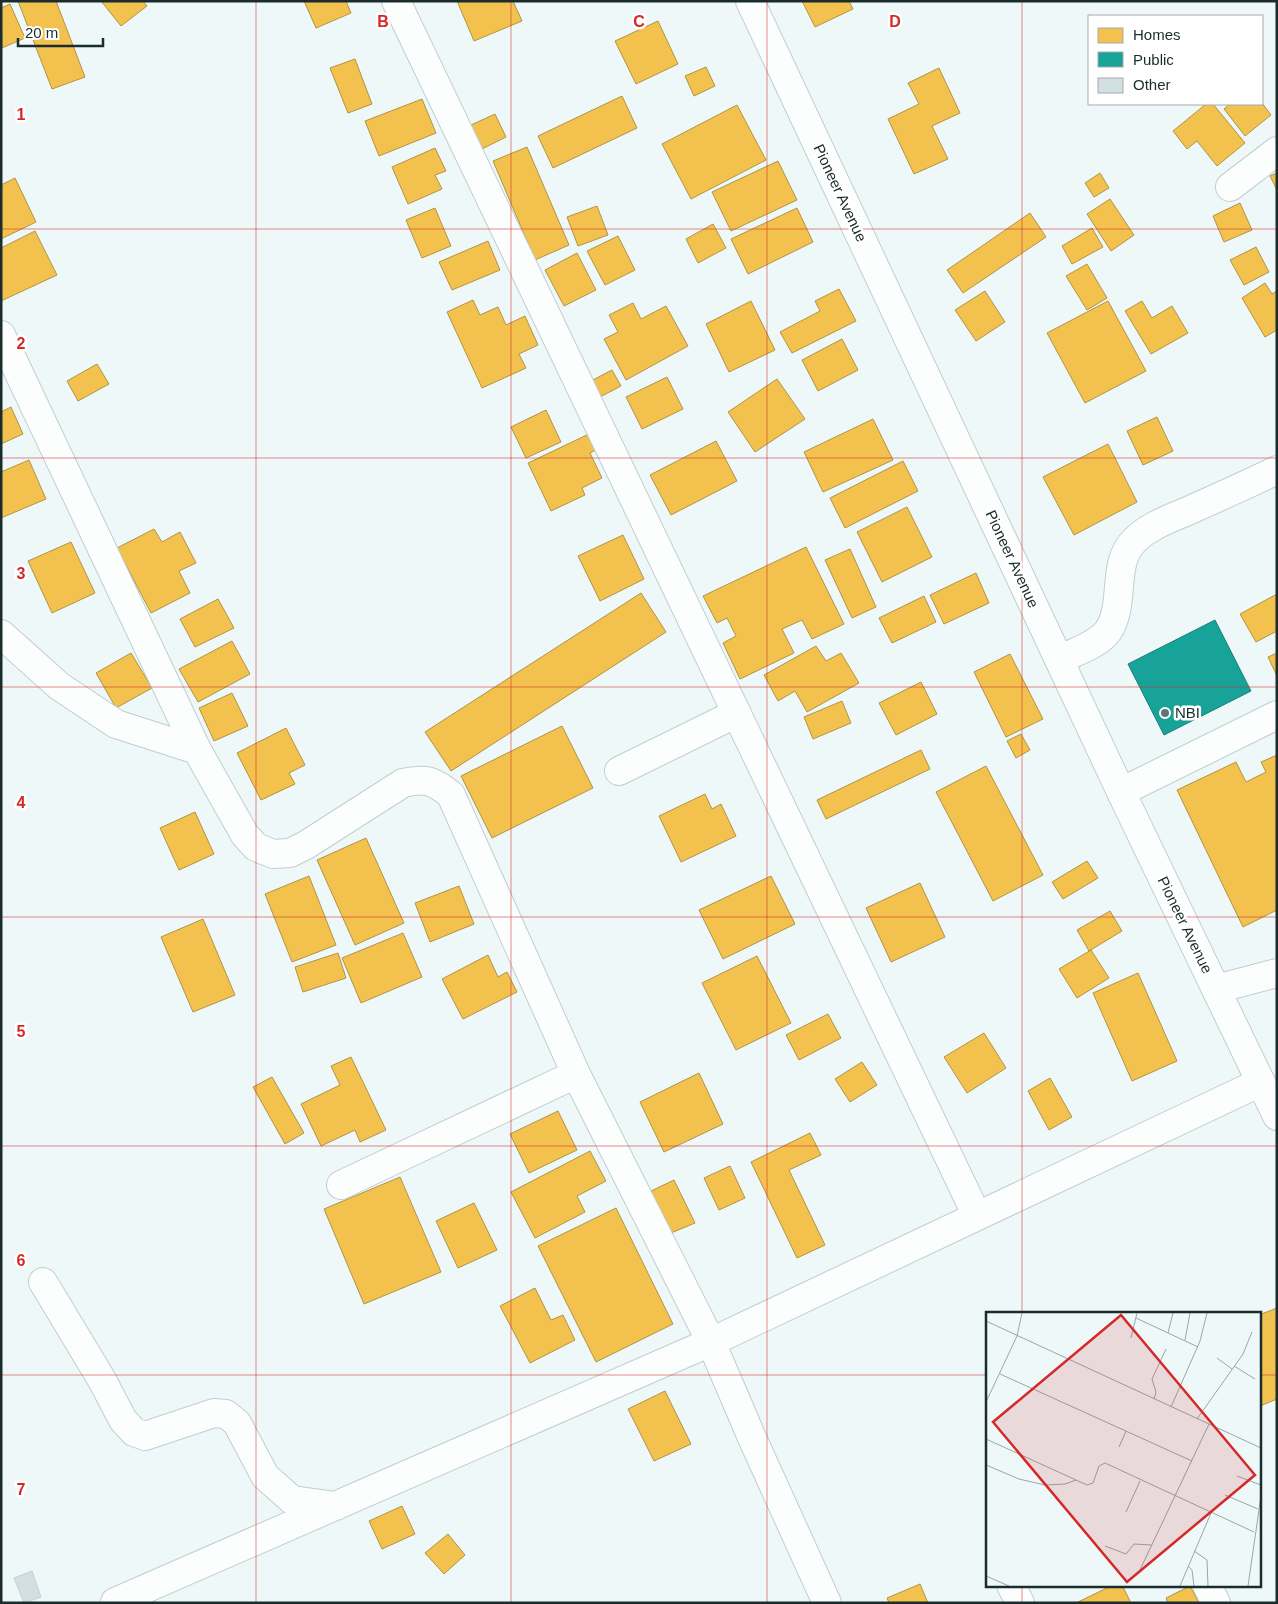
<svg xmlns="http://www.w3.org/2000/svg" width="1278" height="1604" viewBox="0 0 1278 1604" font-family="Arial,sans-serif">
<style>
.homes{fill:#f2c14e;stroke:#b19444}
.public{fill:#17a398;stroke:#187f78}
.building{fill:#d3e0e1;stroke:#c4d1d2}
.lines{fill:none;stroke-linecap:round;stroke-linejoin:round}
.minor-casing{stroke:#c0cecf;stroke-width:30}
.highway-casing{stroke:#c0cecf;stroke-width:30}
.minor{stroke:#fcfefe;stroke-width:28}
.highway{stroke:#fcfefe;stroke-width:28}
.grid{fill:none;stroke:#d62828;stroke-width:1;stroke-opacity:0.55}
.poi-dot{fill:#647374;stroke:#fff;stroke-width:2}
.labels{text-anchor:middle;stroke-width:5;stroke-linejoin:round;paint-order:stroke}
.street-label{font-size:15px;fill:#1a2c2c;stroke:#fff}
.poi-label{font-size:15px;fill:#1a2c2c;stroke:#fff;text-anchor:start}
.inset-road{fill:none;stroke:#99a6a7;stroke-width:1}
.view{fill:#d62828;fill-opacity:0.15;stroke:#d62828;stroke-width:2.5}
.inset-edge{fill:none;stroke:#1a2c2c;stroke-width:2.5}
.grid-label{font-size:16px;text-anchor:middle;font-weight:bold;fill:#d62828;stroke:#fff;stroke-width:5;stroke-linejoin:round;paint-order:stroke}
</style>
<rect width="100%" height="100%" fill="#eef8f9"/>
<!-- homes -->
<path class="homes" d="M18 1H56L85 77 52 89Z
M101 1H143L147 6 121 26Z
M304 1H346L351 13 316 28Z
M457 1H513L522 21 474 41Z
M802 1H849L853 9 815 27Z
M10 4 25 38 2 48 1 8Z
M658 21 678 64 636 84 615 41Z
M355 59 372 104 348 113 330 68Z
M706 67 715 86 694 96 685 76Z
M939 68 960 113 932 126 948 159 914 174 888 119 919 104 908 83Z
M622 96 637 128 553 168 538 136Z
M422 99 436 133 379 156 365 121Z
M1262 103 1271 115 1245 136 1224 109 1230 104Z
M1206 104H1213L1245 143 1217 166 1197 141 1187 149 1173 131Z
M737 105 766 160 691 199 662 144Z
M495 114 506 137 482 149 471 125Z
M527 147 569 245 535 260 493 161Z
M435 148 446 171 435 175 442 189 408 204 392 167Z
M778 161 797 200 731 231 712 192Z
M1100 173 1109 188 1094 197 1085 183Z
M1277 173V190L1270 176Z
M15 178 36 222 1 239V185Z
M1110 199 1134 235 1111 251 1087 214Z
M1240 203 1252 230 1224 242 1213 216Z
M597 206 608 235 578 246 567 217Z
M435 208 451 246 422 258 406 220Z
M797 208 813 242 748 274 731 239Z
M1030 213 1046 237 963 293 947 270Z
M713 224 726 248 698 263 686 239Z
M1092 228 1103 247 1072 264 1062 246Z
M35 231 57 275 1 301V248Z
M618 236 635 270 605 285 587 251Z
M488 241 500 270 452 290 439 262Z
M1256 247 1269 272 1244 285 1230 260Z
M577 253 596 290 564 306 545 270Z
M1087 264 1107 298 1087 310 1066 276Z
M1265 283 1272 294 1277 291V330L1265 337 1242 298Z
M839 289 856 321 792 353 780 332 820 311 815 301Z
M985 291 1005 322 976 341 955 310Z
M473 300 480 315 498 307 506 325 525 316 538 345 519 354 526 368 482 388 447 312Z
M751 301 775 350 729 372 706 324Z
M1108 301 1146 371 1085 403 1047 333Z
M1142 301 1152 318 1172 306 1188 333 1151 354 1125 311Z
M633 303 641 319 666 306 688 346 626 380 604 339 618 332 609 315Z
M842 339 858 370 818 391 802 360Z
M97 364 109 384 78 401 67 381Z
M612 370 621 386 598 398 589 382Z
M667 377 683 409 642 429 626 397Z
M777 379 805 419 755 452 728 412Z
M11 407 23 434 1 444V412Z
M546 410 561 442 526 458 511 427Z
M1157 417 1173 451 1143 465 1127 431Z
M873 419 893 460 823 492 804 452Z
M591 433 598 449 590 453 602 478 582 488 585 495 551 511 528 463Z
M716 441 737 481 671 515 650 475Z
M1108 444 1137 502 1074 535 1043 477Z
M29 460 46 499 1 518V472Z
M903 461 918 491 845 528 830 498Z
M907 507 932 557 882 582 857 532Z
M154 529 162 542 180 532 196 563 179 571 190 593 151 613 117 548Z
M623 535 644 579 600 601 578 556Z
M71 542 95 593 52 613 28 561Z
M806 547 844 624 812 639 802 620 782 629 794 653 740 679 723 643 736 636 727 618 717 623 703 596Z
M850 549 876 607 852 618 825 560Z
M976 573 989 603 944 624 930 595Z
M641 593 666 632 451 771 425 732Z
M1277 594V631L1256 642 1240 614Z
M924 596 936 622 892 643 879 618Z
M218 599 234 628 195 647 180 619Z
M232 641 250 674 198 702 179 669Z
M816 646 826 661 841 653 859 683 807 712 795 691 778 701 764 675Z
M131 653 152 688 116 708 96 673Z
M1277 653V676L1268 657Z
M1010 654 1043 719 1006 737 974 672Z
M921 682 937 714 896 735 879 703Z
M232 693 248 726 214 741 199 708Z
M842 701 851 723 813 739 804 717Z
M562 726 593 788 492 838 461 776Z
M286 728 305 765 289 773 295 784 261 800 237 753Z
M1021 734 1030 750 1016 758 1007 741Z
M921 750 930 769 826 819 817 800Z
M1277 755V910L1243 927 1177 790 1236 762 1246 782 1266 772 1261 762Z
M986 766 1043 875 993 901 936 792Z
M705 794 712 809 721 804 736 836 681 862 659 816Z
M195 812 214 854 179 870 160 828Z
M366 838 404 923 355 945 317 860Z
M1087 861 1098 878 1063 899 1052 882Z
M309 876 336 945 292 962 265 894Z
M771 876 795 924 723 959 699 910Z
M920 883 945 937 891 962 866 908Z
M459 886 474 924 430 942 415 903Z
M1110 911 1122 931 1089 951 1077 930Z
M203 919 235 995 193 1012 161 937Z
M403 933 422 977 361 1003 342 958Z
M1091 950 1109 978 1077 998 1059 969Z
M338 953 346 978 303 992 295 967Z
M488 955 498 977 507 972 517 992 463 1019 442 979Z
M757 956 791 1023 736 1050 702 983Z
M1138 973 1177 1061 1132 1081 1093 993Z
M828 1014 841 1038 799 1060 786 1035Z
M984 1033 1006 1068 967 1093 944 1057Z
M351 1057 386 1130 360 1142 355 1130 321 1146 301 1104 340 1085 331 1066Z
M862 1062 877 1085 850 1102 835 1079Z
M699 1073 723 1124 664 1152 640 1102Z
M272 1077 304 1133 285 1144 253 1087Z
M1050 1078 1072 1117 1049 1130 1028 1091Z
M558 1111 577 1150 529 1173 510 1134Z
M810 1133 821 1155 789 1170 825 1245 797 1258 751 1162Z
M590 1151 606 1181 577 1196 585 1212 535 1238 511 1192Z
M730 1166 745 1198 719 1210 704 1178Z
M400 1177 441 1272 364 1304 324 1209Z
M674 1180 695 1223 671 1233 651 1191Z
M474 1203 497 1250 458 1268 436 1221Z
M616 1208 673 1324 596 1362 538 1246Z
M535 1288 551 1320 563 1315 575 1340 530 1363 500 1306Z
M1277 1308V1399L1260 1406 1259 1315Z
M665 1391 691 1444 654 1461 628 1409Z
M402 1506 415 1534 382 1549 369 1521Z
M448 1534 465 1555 444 1574 425 1553Z
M920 1584 928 1603H889L887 1598Z
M1113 1585H1122L1131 1603H1076Z
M1190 1586 1199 1603H1168L1166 1598Z"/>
<!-- public -->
<path class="public" d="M1215 620 1251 691 1164 735 1128 664Z"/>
<!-- building -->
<path class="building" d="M32 1571 41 1597 24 1603 14 1578Z"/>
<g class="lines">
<defs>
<path id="minor" d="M396 1 977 1216
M1230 187 1277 151
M1 335 197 750 245 835 256 847 273 854 290 853 306 845 403 783C426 778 433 780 451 795L576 1074 711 1342 753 1440 827 1603
M1 634 59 686 116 724 197 750
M1059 660C1074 652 1098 645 1108 631 1126 605 1111 564 1134 541 1148 526 1172 518 1190 510 1219 497 1248 484 1277 470
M619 771 737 713
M1121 792 1277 715
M1216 989 1277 973
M341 1185 576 1074
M43 1282 102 1380 123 1420 134 1432 145 1436 214 1413 226 1414 237 1423 265 1476 292 1500 336 1506
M1011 1585 1020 1603
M1207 1585 1216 1603
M115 1602 711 1342 1261 1082"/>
<path id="highway" d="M750 1 1121 792 1277 1116"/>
</defs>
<!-- minor casing -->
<use href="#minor" class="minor-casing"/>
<!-- highway casing -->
<use href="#highway" class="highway-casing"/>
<!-- minor -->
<use href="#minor" class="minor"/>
<!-- highway -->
<use href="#highway" class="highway"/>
</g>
<!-- grid -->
<path class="grid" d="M256 1V1603M511 1V1603M767 1V1603M1022 1V1313M1 229H1277M1 458H1277M1 687H1277M1 917H1277M1 1146H1277M1 1375H987M1259 1375H1277M1022 1585V1603"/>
<!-- markers -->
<circle class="poi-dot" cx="1165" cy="713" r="5"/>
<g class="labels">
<!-- street labels -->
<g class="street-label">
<text transform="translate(840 193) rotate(65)" y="5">Pioneer Avenue</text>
<text transform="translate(1012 559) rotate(65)" y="5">Pioneer Avenue</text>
<text transform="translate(1185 925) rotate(64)" y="5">Pioneer Avenue</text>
</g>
<!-- poi labels -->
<g class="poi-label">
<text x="1175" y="718">NBI</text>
</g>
</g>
<!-- overview -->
<g transform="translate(986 1312)">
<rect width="275" height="275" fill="#eef8f9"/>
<path class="inset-road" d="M150 6 212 35M0 9 275 136M182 21 187 1M145 26 151 1M199 28 204 1M231 46 246 57M248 54 269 67M14 62 206 149M168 87 170 80 166 67 180 37M0 90 31 24 36 1M185 95 214 29 221 1M211 107 257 42 266 20M0 127 101 173 107 171 113 154 119 151 268 220M133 135 140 119M0 153 33 167 59 173 79 172 90 168M251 164 275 173M239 183 272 197M140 200 154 169M119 234 140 242 148 232 165 233M208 239 221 248 222 274M202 254 206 258 208 274M153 260 223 112M0 264 23 274M194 274 225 201M262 274 275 184"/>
<path class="view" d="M135 3 269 163 141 270 7 110Z"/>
<rect width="275" height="275" class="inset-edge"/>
</g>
<g class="grid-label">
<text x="383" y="27">B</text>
<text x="639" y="27">C</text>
<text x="895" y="27">D</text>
<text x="21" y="120">1</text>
<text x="21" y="349">2</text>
<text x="21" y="579">3</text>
<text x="21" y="808">4</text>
<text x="21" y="1037">5</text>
<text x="21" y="1266">6</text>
<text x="21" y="1495">7</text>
</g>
<!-- border -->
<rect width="1278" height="1604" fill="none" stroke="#1a2c2c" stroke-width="5"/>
<!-- legend -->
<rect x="1088" y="15" width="175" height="90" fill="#ffffff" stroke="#a3abab"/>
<rect x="1098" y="28" width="25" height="15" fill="#f2c14e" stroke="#a3abab"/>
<text x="1133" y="40" font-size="15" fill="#1a2c2c">Homes</text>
<rect x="1098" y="52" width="25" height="15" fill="#17a398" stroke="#a3abab"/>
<text x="1133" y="65" font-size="15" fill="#1a2c2c">Public</text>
<rect x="1098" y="78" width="25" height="15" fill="#d3e0e1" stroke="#a3abab"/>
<text x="1133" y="90" font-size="15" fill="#1a2c2c">Other</text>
<!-- scale -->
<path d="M18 38v8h85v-8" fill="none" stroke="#1a2c2c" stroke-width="2.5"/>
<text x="25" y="38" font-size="15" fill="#1a2c2c" stroke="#ffffff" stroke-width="4" paint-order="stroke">20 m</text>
</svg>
